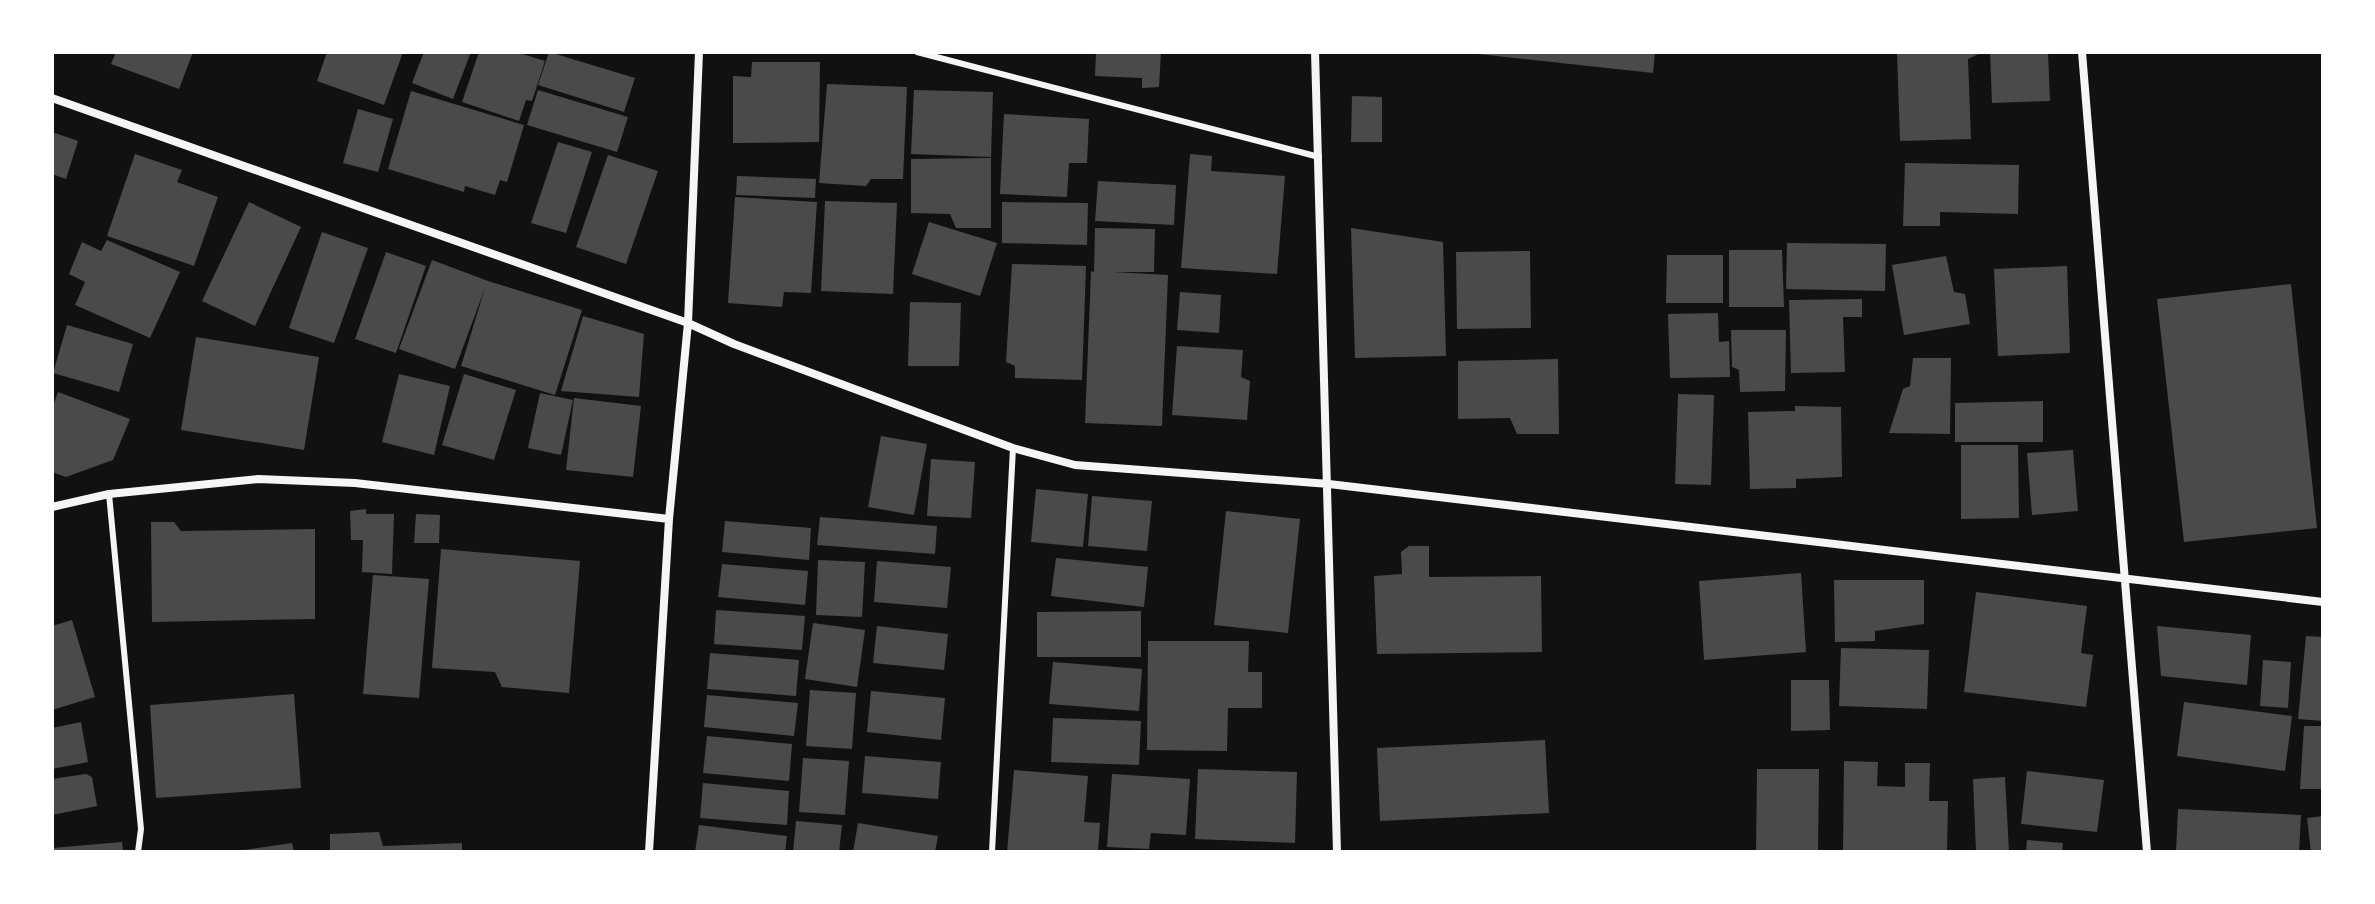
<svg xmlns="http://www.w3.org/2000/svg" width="2375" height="904" viewBox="0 0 2375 904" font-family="Georgia,serif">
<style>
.building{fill:#4a4a4a}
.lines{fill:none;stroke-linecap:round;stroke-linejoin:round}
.service{stroke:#f5f5f5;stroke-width:6}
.minor{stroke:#f5f5f5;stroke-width:8}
</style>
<rect width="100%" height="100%" fill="#111"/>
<!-- building -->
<path class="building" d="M116 52H193L179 89 111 64Z
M327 52H403L384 105 317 81Z
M424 52H471L453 99 412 83Z
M479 52H516L545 61 532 101 526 100 519 121 462 102Z
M549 52 635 78 624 112 538 85Z
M1096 52H1161L1159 87 1142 88V78L1095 76Z
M1478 52H1655L1653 73 1478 54Z
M1897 52H1983L1968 59 1971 139 1900 141Z
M1990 52H2048L2050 101 1992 103Z
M752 62H820L819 142 733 143V76L751 77Z
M827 84 907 87 903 179H871L866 186 819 183Z
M538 90 628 117 617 152 527 125Z
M914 90 993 92 991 157 911 154Z
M411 91 524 125 507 182 500 180 495 195 465 186 464 192 388 169Z
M1352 96 1382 97V142H1351Z
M358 109 393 119 378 172 343 163Z
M1004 114 1089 119 1087 163H1069L1067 197 1000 194Z
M52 132 78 141 66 179 52 174Z
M558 142 592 152 566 233 531 223Z
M135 154 182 170 177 182 218 197 194 266 107 236Z
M1190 154 1212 156 1211 171 1285 176 1277 274 1181 268Z
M608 155 658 171 626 264 576 247Z
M991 158V228H956L950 214 911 213V159Z
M1905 163 2019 165 2018 214 1940 212V226H1903Z
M737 176 816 179 815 198 736 195Z
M1098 181 1176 185 1174 225 1095 221Z
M735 197 817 202 811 293 784 292 782 307 728 303Z
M825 201 897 203 893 294 821 291Z
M249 202 301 227 255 326 202 301Z
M1002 202 1088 203 1087 245 1002 243Z
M929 222 997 243 980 296 912 274Z
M1095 228 1155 229 1154 272H1113L1168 275 1162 426 1085 423 1091 271 1094 272Z
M1351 228 1443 242 1446 356 1355 358Z
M322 232 368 248 334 343 289 328Z
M107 240 180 272 150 338 75 305 85 282 69 274 82 242 101 251Z
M1787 243 1886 244 1885 291 1786 289Z
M1729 250H1782L1784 307H1729Z
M1530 251 1531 328 1457 329 1456 252Z
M386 252 426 266 396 353 355 339Z
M1667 255H1723V303H1666Z
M1946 256 1954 292 1965 294 1970 324 1904 335 1892 265Z
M432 260 488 281 582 310 555 395 461 366 485 288 455 369 399 349Z
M1012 264 1086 266 1082 380 1015 378V366L1006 362Z
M2067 266 2070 353 1998 356 1994 269Z
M2291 284 2317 528 2184 542 2157 299Z
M1180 292 1221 295 1219 333 1177 330Z
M1862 299V317H1843L1845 372 1791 373 1789 300Z
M910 302 961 303 959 366H908Z
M1718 313 1719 342 1729 341 1730 377 1670 378 1668 314Z
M583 316 644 334 639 397 561 391Z
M67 325 133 344 119 392 53 373Z
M1731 330H1786L1785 391 1740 392 1739 370 1732 367Z
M196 337 319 357 304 450 181 430Z
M1177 346 1243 350 1241 377 1250 381 1247 420 1172 415Z
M1913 358H1951L1950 434 1889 433 1903 389 1910 386Z
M1558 359 1559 434H1517L1510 418 1458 419V361Z
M399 374 450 386 434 455 382 442Z
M464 374 516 390 494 460 442 445Z
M58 392 130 419 113 460 66 477 52 472V409Z
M540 393 573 400 561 455 528 448Z
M1678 394 1714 395 1711 485 1675 484Z
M574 398 641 406 633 477 566 470Z
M2043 401V442H1955V403Z
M1795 406 1841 407 1842 477 1796 479V488L1750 489 1748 412 1795 411Z
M881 436 927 444 914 515 868 507Z
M1961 445H2018L2019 518 1961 519Z
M2073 450 2078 511 2032 515 2027 453Z
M931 459 975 462 971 518 927 516Z
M1036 489 1088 494 1083 547 1031 542Z
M1092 496 1152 501 1147 551 1088 546Z
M366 509V514H394L392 574 362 572 363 540H351L350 511Z
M1226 511 1300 519 1288 633 1214 625Z
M416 514 440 515 439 543H414Z
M820 517 937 526 935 554 817 545Z
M725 521 811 528 809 560 722 552Z
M151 522H174L181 531 315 529V619L152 622Z
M1409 546H1429V577L1541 576 1542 652 1377 654 1374 576 1402 574 1401 552Z
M441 549 580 561 569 693 502 687 495 672 432 668Z
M1056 558 1148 567 1144 607 1051 596Z
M818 560 865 562 862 617 816 615Z
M877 561 951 567 947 608 874 602Z
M722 564 808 571 805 605 718 597Z
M1801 573 1806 652 1704 660 1699 581Z
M373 575 429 579 419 698 363 694Z
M1834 580H1924V624L1875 631V641L1835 642Z
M1976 592 2087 606 2081 653 2093 655 2086 707 1964 692Z
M716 610 805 616 802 650 714 644Z
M1141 611V657H1037V612Z
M72 620 95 697 52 710V626Z
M813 623 865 630 857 687 805 679Z
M877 626 948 634 944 670 873 663Z
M2157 626 2251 635 2247 685 2161 676Z
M2306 636 2323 637V721L2298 719Z
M1148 641H1249L1248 672H1262V708H1228L1227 751 1147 750Z
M1841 648 1929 650 1927 709 1839 706Z
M710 653 799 660 796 696 707 689Z
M2263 660 2291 662 2288 708 2260 706Z
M1053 662 1142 669 1139 711 1049 704Z
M1791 680H1829L1830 730 1791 731Z
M810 690 856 693 852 749 806 746Z
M871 691 945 698 941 740 867 732Z
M294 694 301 788 156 798 150 705Z
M707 695 798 703 794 736 704 727Z
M2184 702 2292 716 2285 771 2177 756Z
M1053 718 1141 721 1139 765 1051 762Z
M81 722 88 762 52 769V728Z
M2304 726H2323V789H2300Z
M707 736 792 744 789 781 703 773Z
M1545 740 1549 813 1380 821 1377 748Z
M865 756 941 762 938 799 862 793Z
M803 758 849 761 845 815 799 812Z
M1844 761 1878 762 1877 786 1905 787V763H1930L1929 801H1948L1947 852H1843Z
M1198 769 1297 772 1295 843 1195 839Z
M1757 769H1819L1818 852H1756Z
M1014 770 1088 776 1084 822 1100 823 1098 852H1007Z
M2027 771 2104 780 2097 832 2021 824Z
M86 774 92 777 97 806 52 815V779Z
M1112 774 1190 779 1186 835 1151 833 1149 849 1107 847Z
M2005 777 2009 852H1976L1973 779Z
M703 783 789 791 787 825 700 818Z
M2178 809 2301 815 2299 852H2176Z
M2323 816V852H2311L2307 818Z
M796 821 842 825 839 852H793Z
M858 823 938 836 935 852H853Z
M699 825 787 836 785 852H695Z
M379 832 383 846 462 843V852H330V834Z
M2027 840 2063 843 2062 852H2026Z
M122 842 123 852H52V848Z
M292 843 294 852H245L244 850Z"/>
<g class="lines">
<!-- service -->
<path class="service" d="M917 52 1319 157
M109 494 141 829 138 852
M992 852 1013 448"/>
<!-- minor -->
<path class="minor" d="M1315 52 1337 852
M2082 52 2147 852
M52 98 688 323 734 344 1013 448 1075 465 1329 484 2323 602
M52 507 109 494 258 479 355 483 669 519
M649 852 669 519 688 323 699 52"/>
</g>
<!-- border -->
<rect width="2375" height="904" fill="none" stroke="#ffffff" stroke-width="108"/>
</svg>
